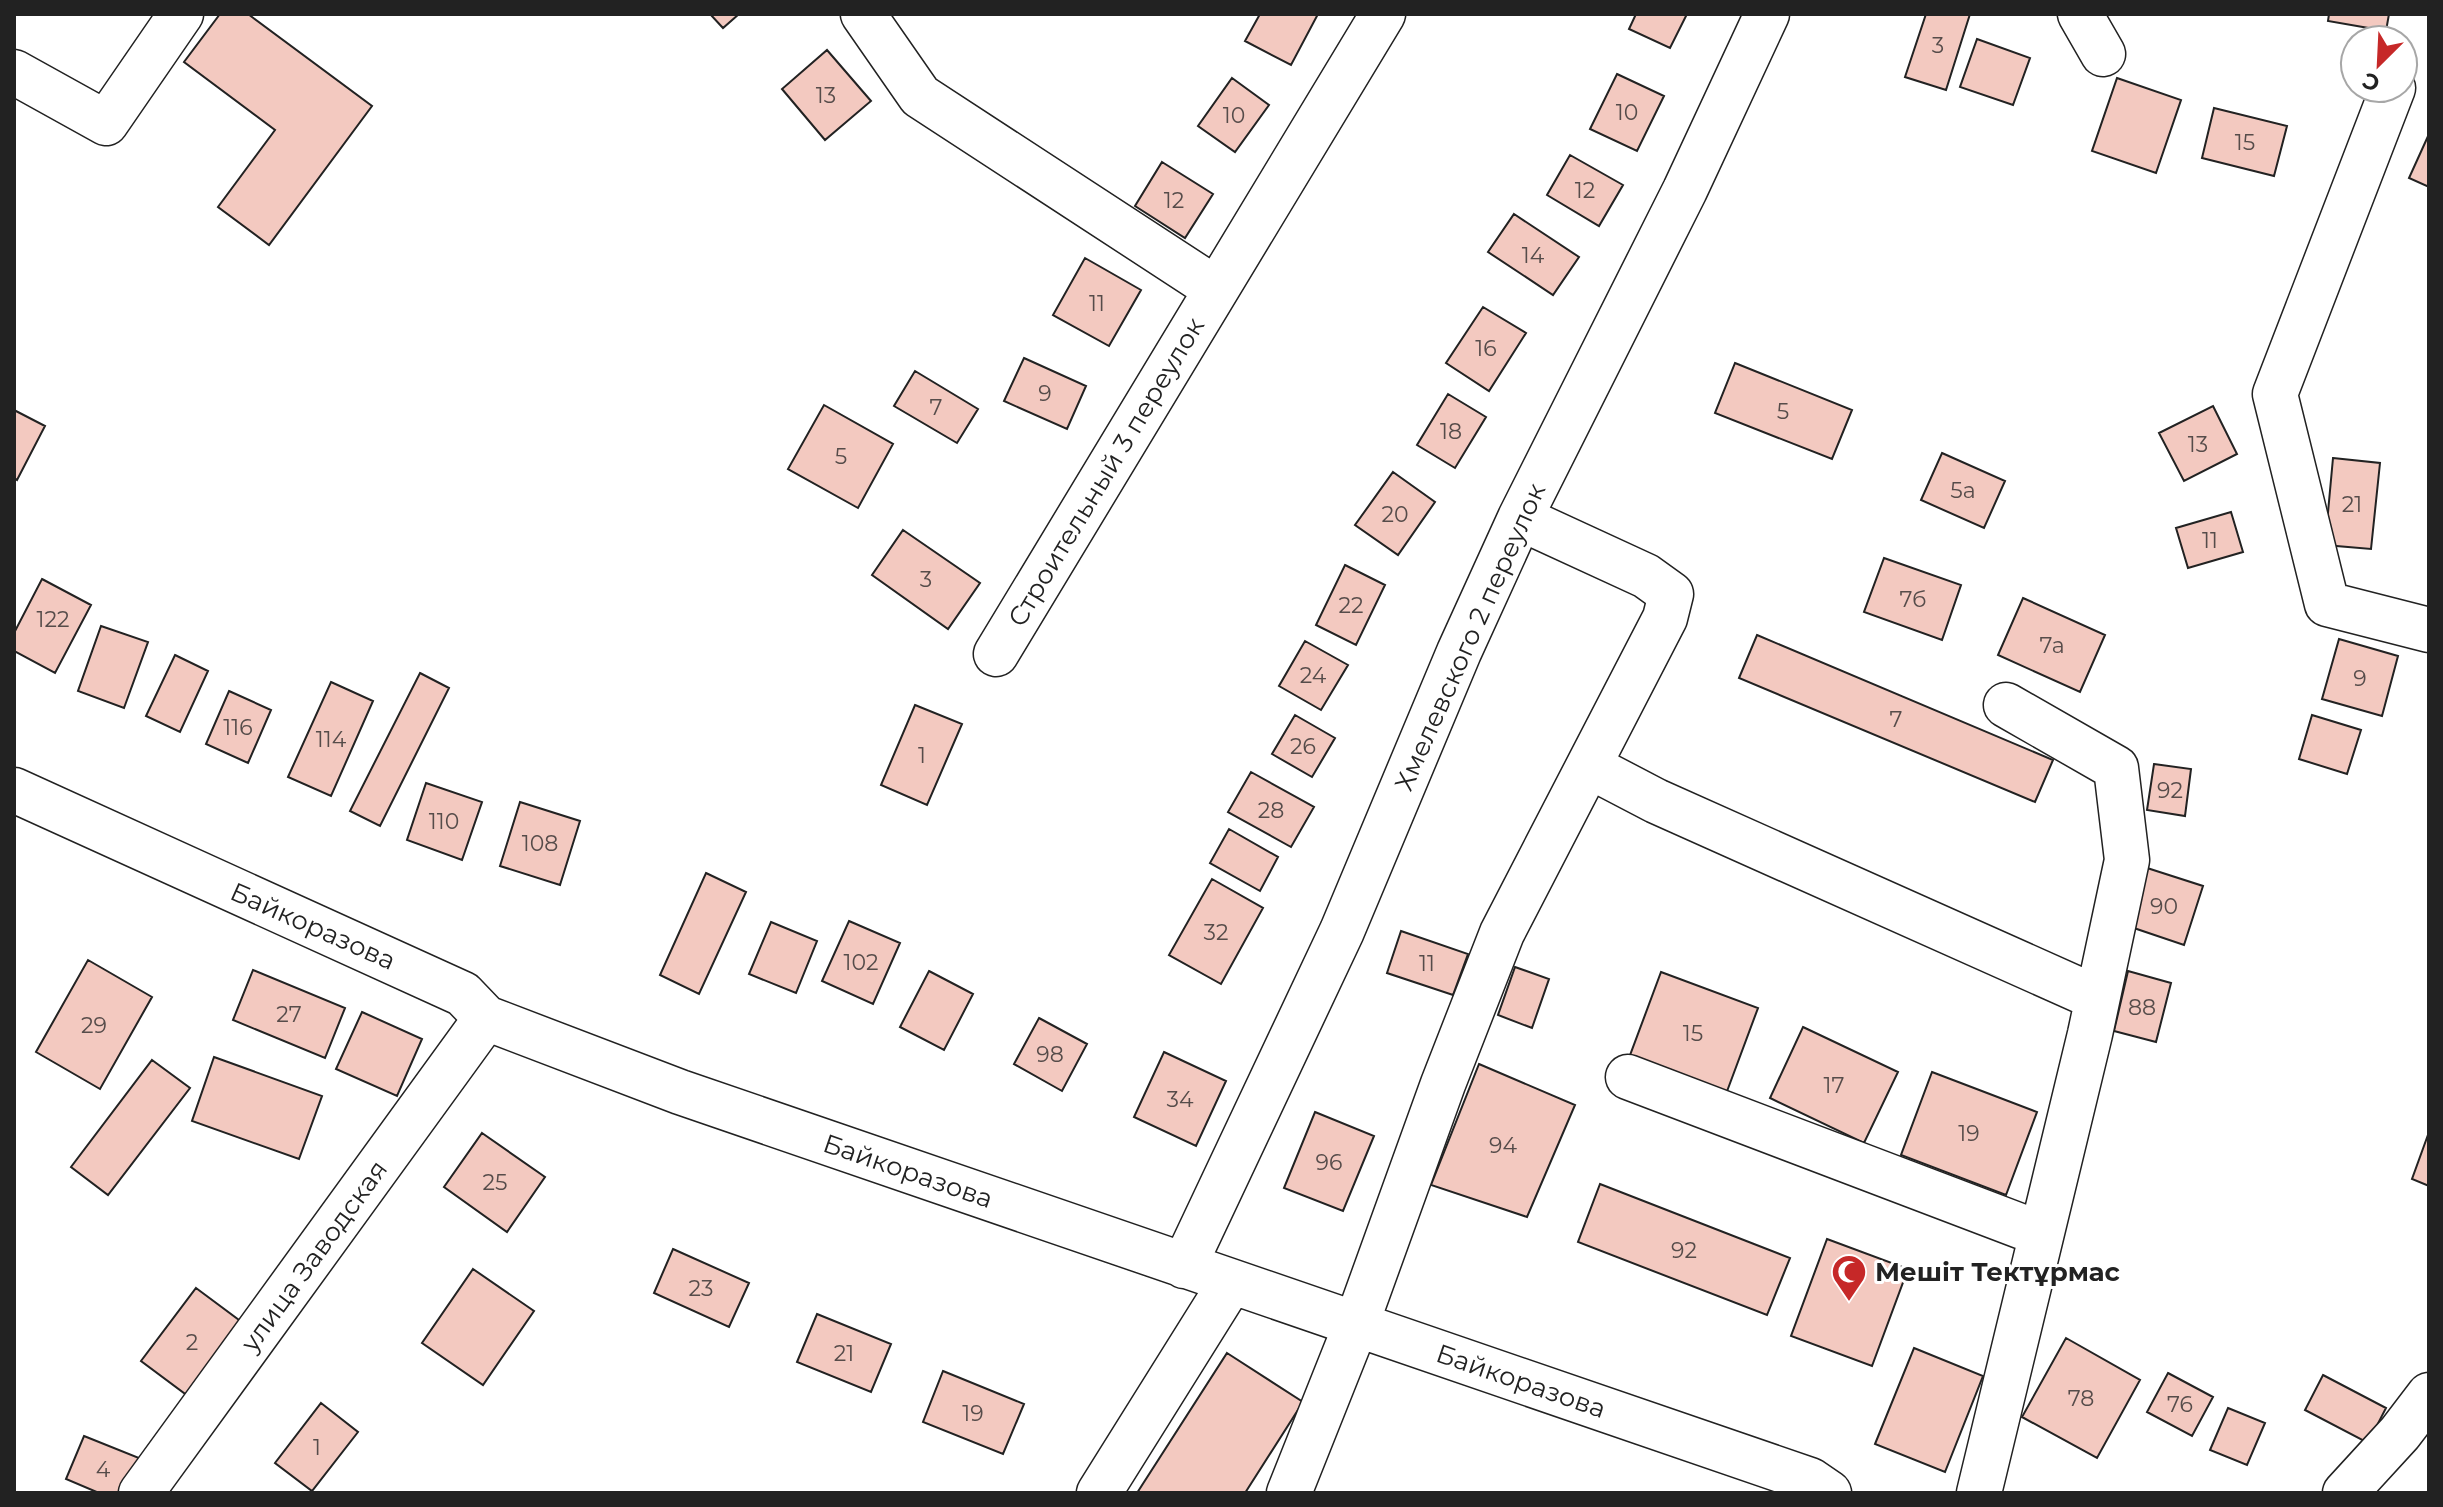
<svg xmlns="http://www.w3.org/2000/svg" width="2443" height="1507" viewBox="0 0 2443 1507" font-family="Montserrat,sans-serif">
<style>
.building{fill:#f3c9c0;stroke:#222;stroke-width:2}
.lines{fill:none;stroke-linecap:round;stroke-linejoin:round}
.minor-casing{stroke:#222;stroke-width:47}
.minor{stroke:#fff;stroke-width:44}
.labels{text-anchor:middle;stroke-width:6;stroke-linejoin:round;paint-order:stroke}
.number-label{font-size:22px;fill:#564c4a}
.street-label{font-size:26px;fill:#222;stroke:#fff}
.poi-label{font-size:26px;font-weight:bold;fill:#222;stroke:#fff;text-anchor:start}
</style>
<rect width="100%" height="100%" fill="#fff"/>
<!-- building -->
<path class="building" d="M220 14H248L372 106 269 245 218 207 275 130 184 62Z
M710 14H739L723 28Z
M1260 14H1318L1291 65 1245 41Z
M1636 14H1687L1670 48 1629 29Z
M1926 14H1970L1946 90 1905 77Z
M2329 14H2389L2386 31 2328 21Z
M1977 39 2030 58 2013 105 1960 87Z
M827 50 871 101 825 140 782 89Z
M1617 74 1664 96 1637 151 1590 129Z
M1232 78 1269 105 1235 152 1198 126Z
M2117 78 2181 100 2156 173 2092 151Z
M2214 108 2287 126 2274 176 2202 158Z
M2429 134V187L2409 178Z
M1570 155 1623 185 1599 226 1547 195Z
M1162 162 1213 194 1185 238 1135 206Z
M1514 214 1579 257 1553 295 1488 252Z
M1085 258 1141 290 1109 346 1053 315Z
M1483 307 1526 333 1489 391 1446 363Z
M1024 358 1086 386 1067 429 1004 401Z
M1735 363 1852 410 1832 459 1715 413Z
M915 371 978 409 957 443 894 406Z
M1448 394 1486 417 1455 468 1417 445Z
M824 405 893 444 858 508 788 469Z
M2213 406 2237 454 2184 481 2159 433Z
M14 410 45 426 17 480 14 478Z
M1942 453 2005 481 1984 528 1921 500Z
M2333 458 2380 463 2371 549 2325 545Z
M1393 472 1435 502 1398 555 1355 525Z
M2231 512 2243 552 2188 568 2176 528Z
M903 530 980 583 948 629 872 575Z
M1884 558 1961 585 1942 640 1864 612Z
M1345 565 1385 585 1356 645 1316 625Z
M42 579 91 605 55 673 14 651V633Z
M2023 598 2105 635 2080 692 1998 655Z
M101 626 148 642 124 708 78 691Z
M1757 635 2053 760 2035 802 1739 678Z
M2339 639 2398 656 2382 716 2322 699Z
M1305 641 1348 665 1321 710 1279 686Z
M175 655 208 671 180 732 146 716Z
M420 673 449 688 380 826 350 811Z
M331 682 373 701 331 796 288 777Z
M229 691 271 710 248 763 206 744Z
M915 705 962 724 927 805 881 785Z
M1295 715 1335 738 1312 777 1272 754Z
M2312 715 2361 730 2347 774 2299 759Z
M2154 764 2191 769 2185 816 2147 810Z
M1251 772 1314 807 1291 847 1228 812Z
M426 783 482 802 462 860 407 840Z
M520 802 580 821 560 885 500 866Z
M1229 829 1278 857 1260 891 1210 863Z
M2144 867 2203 886 2184 945 2125 925Z
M706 873 746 892 699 994 660 975Z
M1212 879 1263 908 1221 984 1169 955Z
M849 921 900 943 873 1004 822 981Z
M771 922 817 941 796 993 749 974Z
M1401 931 1468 954 1453 995 1387 973Z
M88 960 152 997 100 1089 36 1052Z
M1515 967 1549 979 1532 1028 1498 1015Z
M253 970 345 1008 325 1058 233 1020Z
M929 971 973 994 944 1050 900 1027Z
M2128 971 2171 983 2156 1042 2114 1031Z
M1661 972 1758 1008 1726 1094 1629 1058Z
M362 1012 422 1039 397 1096 336 1069Z
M1039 1018 1087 1044 1062 1091 1014 1064Z
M1803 1027 1898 1072 1864 1143 1770 1098Z
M1164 1052 1226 1081 1196 1146 1134 1117Z
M214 1057 322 1096 299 1159 192 1121Z
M152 1060 190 1088 108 1195 71 1167Z
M1479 1064 1575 1105 1527 1217 1431 1185Z
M1932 1072 2037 1112 2006 1195 1901 1155Z
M1315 1112 1374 1136 1343 1211 1284 1188Z
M2429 1132V1186L2412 1179Z
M482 1133 545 1177 507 1232 444 1187Z
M1600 1184 1790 1258 1767 1315 1578 1242Z
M1827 1239 1908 1269 1872 1366 1791 1336Z
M673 1249 749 1283 729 1327 654 1293Z
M473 1269 534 1311 483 1385 422 1343Z
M196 1288 243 1323 188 1396 141 1361Z
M817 1314 891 1344 871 1392 797 1362Z
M2066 1338 2140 1380 2097 1458 2022 1417Z
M1914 1348 1983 1376 1945 1472 1875 1444Z
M1227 1353 1303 1402 1245 1493H1137Z
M943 1371 1024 1404 1003 1454 923 1422Z
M2168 1373 2213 1397 2192 1436 2147 1412Z
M2323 1375 2386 1408 2368 1443 2305 1410Z
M321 1403 358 1432 312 1491 275 1463Z
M2228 1408 2265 1423 2247 1465 2210 1450Z
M84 1436 139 1458 125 1493H99L66 1479Z"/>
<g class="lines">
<defs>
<path id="minor" d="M863 14 920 96 1216 289
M2080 14 2103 54
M14 72 106 123 181 14
M2393 88 2275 394 2327 604 2429 630
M996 654 1383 14
M1589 766 1656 801 2097 998
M14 790 463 994 486 1018 680 1092 1810 1480 1829 1493
M1628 1077 2041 1234
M1184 1266 1342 931 1459 652 1520 518 1685 190 1767 14
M141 1493 486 1018
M1099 1493 1231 1282
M1289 1493 1356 1325 1443 1084 1502 933 1665 618 1671 594 1646 576 1520 518
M1979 1493 2090 1034 2127 860 2116 768 2006 705
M2345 1493 2400 1433 2429 1395"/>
</defs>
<!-- minor casing -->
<use href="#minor" class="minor-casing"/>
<!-- minor -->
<use href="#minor" class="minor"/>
</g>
<!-- icons -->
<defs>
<symbol id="mosque-pin" viewBox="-11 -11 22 30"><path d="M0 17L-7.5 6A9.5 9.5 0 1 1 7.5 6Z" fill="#c62828" stroke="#fff"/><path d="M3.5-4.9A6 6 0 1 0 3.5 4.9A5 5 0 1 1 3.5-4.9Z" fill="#fff"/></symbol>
</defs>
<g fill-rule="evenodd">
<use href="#mosque-pin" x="1829" y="1252" width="40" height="54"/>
</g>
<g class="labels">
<!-- number labels -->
<g class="number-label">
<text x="1938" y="53">3</text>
<text x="826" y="103">13</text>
<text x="1627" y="120">10</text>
<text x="1234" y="123">10</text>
<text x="2245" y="150">15</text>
<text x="1585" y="198">12</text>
<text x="1174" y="208">12</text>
<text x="1533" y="263">14</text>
<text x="1097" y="311">11</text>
<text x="1486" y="356">16</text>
<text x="1045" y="401">9</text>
<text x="936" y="415">7</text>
<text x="1783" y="419">5</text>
<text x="1451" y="439">18</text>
<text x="2198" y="452">13</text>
<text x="841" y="464">5</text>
<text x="1963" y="498">5а</text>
<text x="2352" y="512">21</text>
<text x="1395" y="522">20</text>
<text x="2210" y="548">11</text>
<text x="926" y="587">3</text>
<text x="1913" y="607">7б</text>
<text x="1351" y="613">22</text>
<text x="53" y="627">122</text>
<text x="2052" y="653">7а</text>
<text x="1313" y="683">24</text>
<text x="2360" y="686">9</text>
<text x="1896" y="727">7</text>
<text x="238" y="735">116</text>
<text x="331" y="747">114</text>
<text x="1303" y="754">26</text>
<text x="922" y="763">1</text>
<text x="2170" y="798">92</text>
<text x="1271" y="818">28</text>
<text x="444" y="829">110</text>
<text x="540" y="851">108</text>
<text x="2164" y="914">90</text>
<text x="1216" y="940">32</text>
<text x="861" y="970">102</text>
<text x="1427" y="971">11</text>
<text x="2142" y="1015">88</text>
<text x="289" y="1022">27</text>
<text x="94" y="1033">29</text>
<text x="1693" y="1041">15</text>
<text x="1050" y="1062">98</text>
<text x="1834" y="1093">17</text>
<text x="1180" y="1107">34</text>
<text x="1969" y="1141">19</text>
<text x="1503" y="1153">94</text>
<text x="1329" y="1170">96</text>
<text x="495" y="1190">25</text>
<text x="1684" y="1258">92</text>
<text x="701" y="1296">23</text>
<text x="192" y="1350">2</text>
<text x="844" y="1361">21</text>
<text x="2081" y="1406">78</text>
<text x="2180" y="1412">76</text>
<text x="973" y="1421">19</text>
<text x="317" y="1455">1</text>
<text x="103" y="1477">4</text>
</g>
<!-- street labels -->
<g class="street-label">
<text transform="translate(1106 472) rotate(-59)" y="9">Строительный 3 переулок</text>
<text transform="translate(1470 637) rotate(-66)" y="9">Хмелевского 2 переулок</text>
<text transform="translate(313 926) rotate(24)" y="9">Байкоразова</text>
<text transform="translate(908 1171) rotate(19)" y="9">Байкоразова</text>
<text transform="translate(314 1256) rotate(-54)" y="9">улица Заводская</text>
<text transform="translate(1521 1381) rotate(19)" y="9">Байкоразова</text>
</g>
<!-- poi labels -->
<g class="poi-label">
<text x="1875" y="1281">Мешіт Тектұрмас</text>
</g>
</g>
<!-- border -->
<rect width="2443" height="1507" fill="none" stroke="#222222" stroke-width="32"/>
<!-- north arrow -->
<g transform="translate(2379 64) rotate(204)"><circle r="38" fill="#ffffff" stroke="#a7a7a7" stroke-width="2"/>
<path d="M0-6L14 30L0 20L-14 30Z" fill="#c62828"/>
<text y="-12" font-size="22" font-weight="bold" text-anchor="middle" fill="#222222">С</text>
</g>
</svg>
